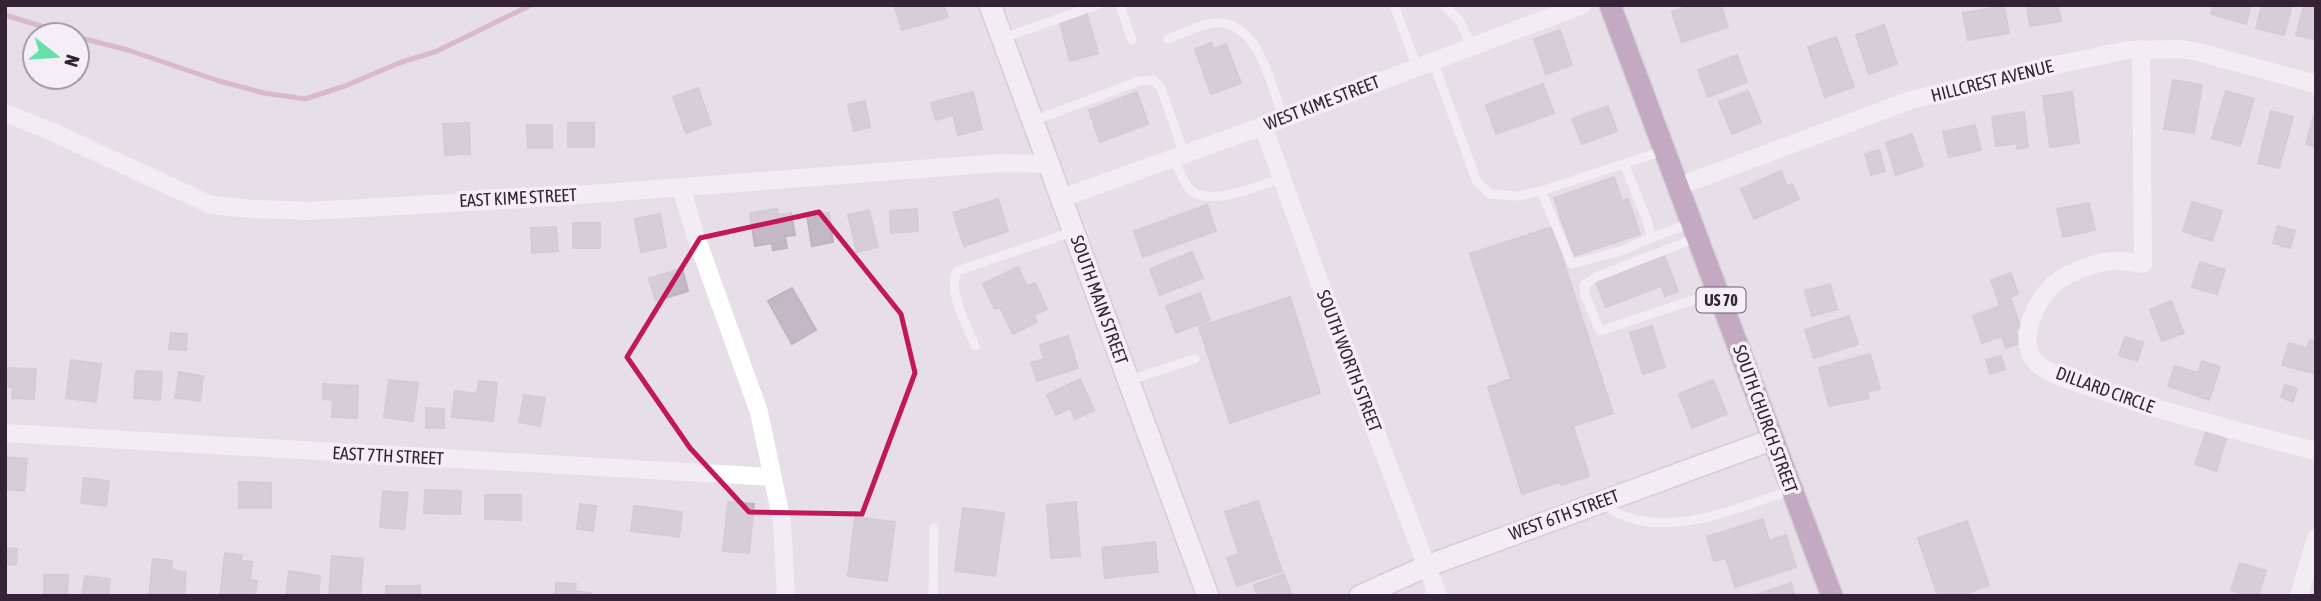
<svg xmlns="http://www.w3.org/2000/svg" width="2321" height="601" viewBox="0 0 2321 601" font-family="'Asap Condensed',sans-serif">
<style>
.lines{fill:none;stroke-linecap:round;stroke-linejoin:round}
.stream{stroke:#c78dad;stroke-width:5}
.building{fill:#c4b8c6;stroke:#bfb3c1;stroke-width:2}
.secondary-casing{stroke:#c5b4c7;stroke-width:24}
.primary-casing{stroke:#c3bdc3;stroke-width:24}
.lane{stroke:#fff;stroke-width:9}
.street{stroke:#fff;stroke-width:18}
.secondary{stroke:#fff;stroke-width:21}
.primary{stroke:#996997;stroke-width:21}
.marked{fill:none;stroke:#c2185b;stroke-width:5;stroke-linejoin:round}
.labels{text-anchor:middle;stroke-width:7;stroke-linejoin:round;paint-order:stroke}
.shield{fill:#f4eff6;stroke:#6f6070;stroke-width:2}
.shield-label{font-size:16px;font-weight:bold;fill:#362236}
.street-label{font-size:18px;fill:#362236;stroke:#f4eff6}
</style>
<rect width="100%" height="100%" fill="#e7dfe8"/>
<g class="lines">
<!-- stream -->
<path class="stream" d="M5 15 70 35
M77 37 128 50 219 81 264 93 305 99 345 86 399 63 437 51 531 5"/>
</g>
<!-- building -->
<path class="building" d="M894 5H944L948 17 902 30Z
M1691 5H1721L1728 27 1682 42 1672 12Z
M2027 5H2058L2061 21 2030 26Z
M2213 5H2251L2246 24 2211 14Z
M2262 5H2292L2284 35 2256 28Z
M2304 5H2316V40L2296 35Z
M2004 6 2009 33 1968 40 1963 13Z
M1086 11 1098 53 1070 61 1059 19Z
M1884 25 1897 64 1869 74 1856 35Z
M1560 30 1572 65 1546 74 1534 39Z
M1836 37 1854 87 1825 97 1808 47Z
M1211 43 1213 49 1226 44 1241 83 1211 94 1195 49Z
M1737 55 1747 82 1708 97 1698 70Z
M2173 80 2202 85 2194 133 2164 129Z
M1543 84 1554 113 1496 134 1486 105Z
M698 88 711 124 686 133 673 97Z
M1748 91 1761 122 1732 134 1719 102Z
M2226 91 2254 99 2240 146 2212 138Z
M973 92 982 129 958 135 953 115 936 120 931 103Z
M1137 92 1148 124 1100 142 1089 110Z
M2072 92 2079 143 2050 147 2043 96Z
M865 101 870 127 854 131 848 105Z
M1608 106 1617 131 1582 144 1572 119Z
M2271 111 2293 117 2279 168 2258 163Z
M2024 112 2028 147 2017 149V143L1996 146 1992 117Z
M2314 115H2316V147L2306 144Z
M469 123 470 154 445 155 443 124Z
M568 123H594V147H568Z
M527 125H552V148H528Z
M1975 125 1981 150 1949 157 1943 132Z
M1912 134 1923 166 1896 175 1886 143Z
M1879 150 1885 171 1871 175 1865 154Z
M1781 171 1787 186 1792 184 1799 199 1754 219 1741 189Z
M1614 177 1622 201 1628 199 1640 234 1574 256 1554 198Z
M998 199 1008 231 964 246 953 213Z
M2192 202 2222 211 2212 241 2183 231Z
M2089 203 2095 230 2063 237 2057 209Z
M1207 205 1216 231 1143 257 1134 231Z
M777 209 778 215 791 213 795 235 785 236 787 248 773 250 772 243 755 246 750 213Z
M917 209 918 231 891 233 890 211Z
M869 210 878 247 857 252 848 215Z
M829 213 833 242 812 246 807 216Z
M660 214 666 247 641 252 635 219Z
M573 223H600V248H573Z
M2278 226 2295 231 2290 248 2273 243Z
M556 227 558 251 532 253 531 228Z
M1552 227 1613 413 1573 426 1589 476 1561 485 1560 482 1522 494 1488 387 1511 379 1470 254Z
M1192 252 1203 278 1160 295 1150 269Z
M1664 255 1678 291 1665 296 1661 286 1606 307 1596 282Z
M2200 262 2225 270 2217 294 2192 287Z
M1018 267 1027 286 1035 283 1047 309 1034 315 1037 322 1013 334 1000 307 995 309 983 284Z
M682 268 688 291 656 301 649 279Z
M2011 273 2018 294 2010 297 2021 328 2015 330 2020 343 2006 348 2002 336 1982 343 1973 316 2000 306 1991 280Z
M1830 284 1837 309 1812 316 1805 291Z
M792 288 816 330 792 344 768 301Z
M1200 293 1210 320 1176 333 1166 306Z
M1290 297 1320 393 1230 423 1199 327Z
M2171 301 2184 333 2162 341 2150 310Z
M1849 316 1858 344 1814 358 1805 330Z
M1652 326 1665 367 1643 374 1630 333Z
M171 333 187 334 186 350 169 349Z
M1068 336 1078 368 1037 381 1031 363 1044 359 1040 345Z
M2125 337 2143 343 2137 361 2119 355Z
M2310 340 2316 342V374L2282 365 2289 343 2307 348Z
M1870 354 1880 389 1867 392 1869 398 1829 406 1819 368Z
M2001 356 2005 369 1990 374 1986 360Z
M71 360 101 364 96 402 66 398Z
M2202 361 2220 367 2209 400 2168 386 2175 366 2198 373Z
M5 368 36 369 34 399 12 398 13 387H5Z
M136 371 162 372 160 400 134 398Z
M179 372 203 376 200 401 175 398Z
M1080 379 1094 410 1075 419 1070 408 1056 415 1047 395Z
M389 380 418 383 413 421 384 417Z
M1713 380 1727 414 1692 428 1679 394Z
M479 381 497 383 493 421 452 417 455 391 477 394Z
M323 384 358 386 357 418 332 417 333 400 323 399Z
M2285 385 2297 389 2293 402 2281 397Z
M524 395 545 398 540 426 519 422Z
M426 408 444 409V428H426Z
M2206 432 2226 439 2216 471 2195 464Z
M5 457 27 459 24 491 5 489Z
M84 478 109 481 106 506 81 503Z
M239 482 271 483V508H239Z
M425 490 461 491 460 514 424 513Z
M383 491 408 493 404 529 380 527Z
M485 495H521V520L485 519Z
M1258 501 1282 571 1237 586 1227 558 1239 554 1225 512Z
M728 502 754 504 749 553 723 551Z
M1076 502 1080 556 1051 558 1047 505Z
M580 504 596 506 593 531 577 529Z
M634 506 682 512 679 537 631 531Z
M963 508 1004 513 995 576 955 571Z
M855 517 895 522 887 581 848 576Z
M1763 519 1769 541 1786 535 1796 567 1735 587 1726 558 1714 561 1707 537Z
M1967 521 1989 585 1960 596H1938L1918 538Z
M1155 542 1158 572 1105 578 1102 548Z
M5 548 17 549 16 565 5 564Z
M225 553 242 555 241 561 252 562 250 580 257 581 255 596H220Z
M332 556 363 559 360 596H329Z
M153 559 172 561 171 570 186 572 184 596H149Z
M2240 563 2266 571 2258 596H2250L2231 590Z
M289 571 320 576 318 596H286Z
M1284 574 1292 596H1258L1254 585Z
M44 575H68L67 596H44Z
M85 576 110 579 108 596H82Z
M556 583 576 584 575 591 591 593V596H555Z
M1791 583 1795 596H1753Z
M386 586H420V596H386Z"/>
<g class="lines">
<defs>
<path id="secondary" d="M990 5 1208 596
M1360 596 1427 566 1771 440"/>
<path id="primary" d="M1610 5C1684 202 1757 399 1832 596"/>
</defs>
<!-- secondary casing -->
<use href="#secondary" class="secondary-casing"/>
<!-- primary casing -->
<use href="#primary" class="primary-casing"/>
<!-- lane -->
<path class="lane" d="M1120 5 1132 40
M1394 5 1417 67
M1443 5 1459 20 1472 46
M1003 38 1097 5
M1168 39C1182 34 1199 25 1214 23 1258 18 1272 87 1283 118
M1433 61 1477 182 1490 194 1518 196 1541 191
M1033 121 1139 81 1153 80 1161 88 1184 154
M1173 157C1178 167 1182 179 1188 187 1205 210 1258 185 1282 178
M1625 166 1648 223 1651 238 1621 251 1572 264 1541 191 1663 151
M1651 238 1691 223
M1696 238 1596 277 1584 285 1585 295 1600 331 1717 292
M975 346C967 324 947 293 957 271L1072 232
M1130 380 1195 359
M1602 504C1613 511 1624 517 1637 520 1688 531 1744 506 1791 490
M933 596 934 528"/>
<!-- street -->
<path class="street" d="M2141 49 2143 264C2133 263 2121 260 2111 261 2092 263 2061 275 2049 289 2034 306 2017 341 2036 362 2049 376 2082 384 2099 390 2171 414 2243 433 2316 451
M5 113 48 130 211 205 252 209 308 211 525 199 1000 163 1049 164
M1263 126 1327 303 1438 596
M681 187 695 234 759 412 782 522 786 596
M1677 187 1911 100 2042 68 2127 50 2183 49 2198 52 2316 84
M1062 198 1263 126 1582 5
M5 433 772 477
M2299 596 2316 538"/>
<!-- secondary -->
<use href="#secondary" class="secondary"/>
<!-- primary -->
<use href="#primary" class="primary"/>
</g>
<!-- marked area -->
<path d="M0 0H2321V601H0ZM819 212 901 314 915 373 862 514 749 512 690 448 627 357 700 238Z" fill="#e7dfe8" fill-opacity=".55" fill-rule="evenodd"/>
<path class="marked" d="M819 212 901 314 915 373 862 514 749 512 690 448 627 357 700 238Z"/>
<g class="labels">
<!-- shield labels -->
<rect class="shield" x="1696.5" y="287.5" width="49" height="25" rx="5"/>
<g class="shield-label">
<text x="1721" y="306">US 70</text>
</g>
<!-- street labels -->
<g class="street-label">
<text transform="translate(1992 81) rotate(-14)" y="6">HILLCREST AVENUE</text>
<text transform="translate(1322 103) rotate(-21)" y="6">WEST KIME STREET</text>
<text transform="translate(518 198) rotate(-3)" y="6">EAST KIME STREET</text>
<text transform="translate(1099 300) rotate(70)" y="6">SOUTH MAIN STREET</text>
<text transform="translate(1349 361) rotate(69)" y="6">SOUTH WORTH STREET</text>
<text transform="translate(2105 390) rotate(20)" y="6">DILLARD CIRCLE</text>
<text transform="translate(1765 419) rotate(70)" y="6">SOUTH CHURCH STREET</text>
<text transform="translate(388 456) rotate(3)" y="6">EAST 7TH STREET</text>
<text transform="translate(1564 515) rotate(-20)" y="6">WEST 6TH STREET</text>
</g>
</g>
<!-- border -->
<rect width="2321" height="601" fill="none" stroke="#362236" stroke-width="14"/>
<!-- north arrow -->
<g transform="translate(56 56) rotate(107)"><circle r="33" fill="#f4eff6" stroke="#a89da9" stroke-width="2"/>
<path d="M0-5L12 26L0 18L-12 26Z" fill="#66e0a8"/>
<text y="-10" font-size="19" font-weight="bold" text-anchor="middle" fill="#362236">N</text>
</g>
</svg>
